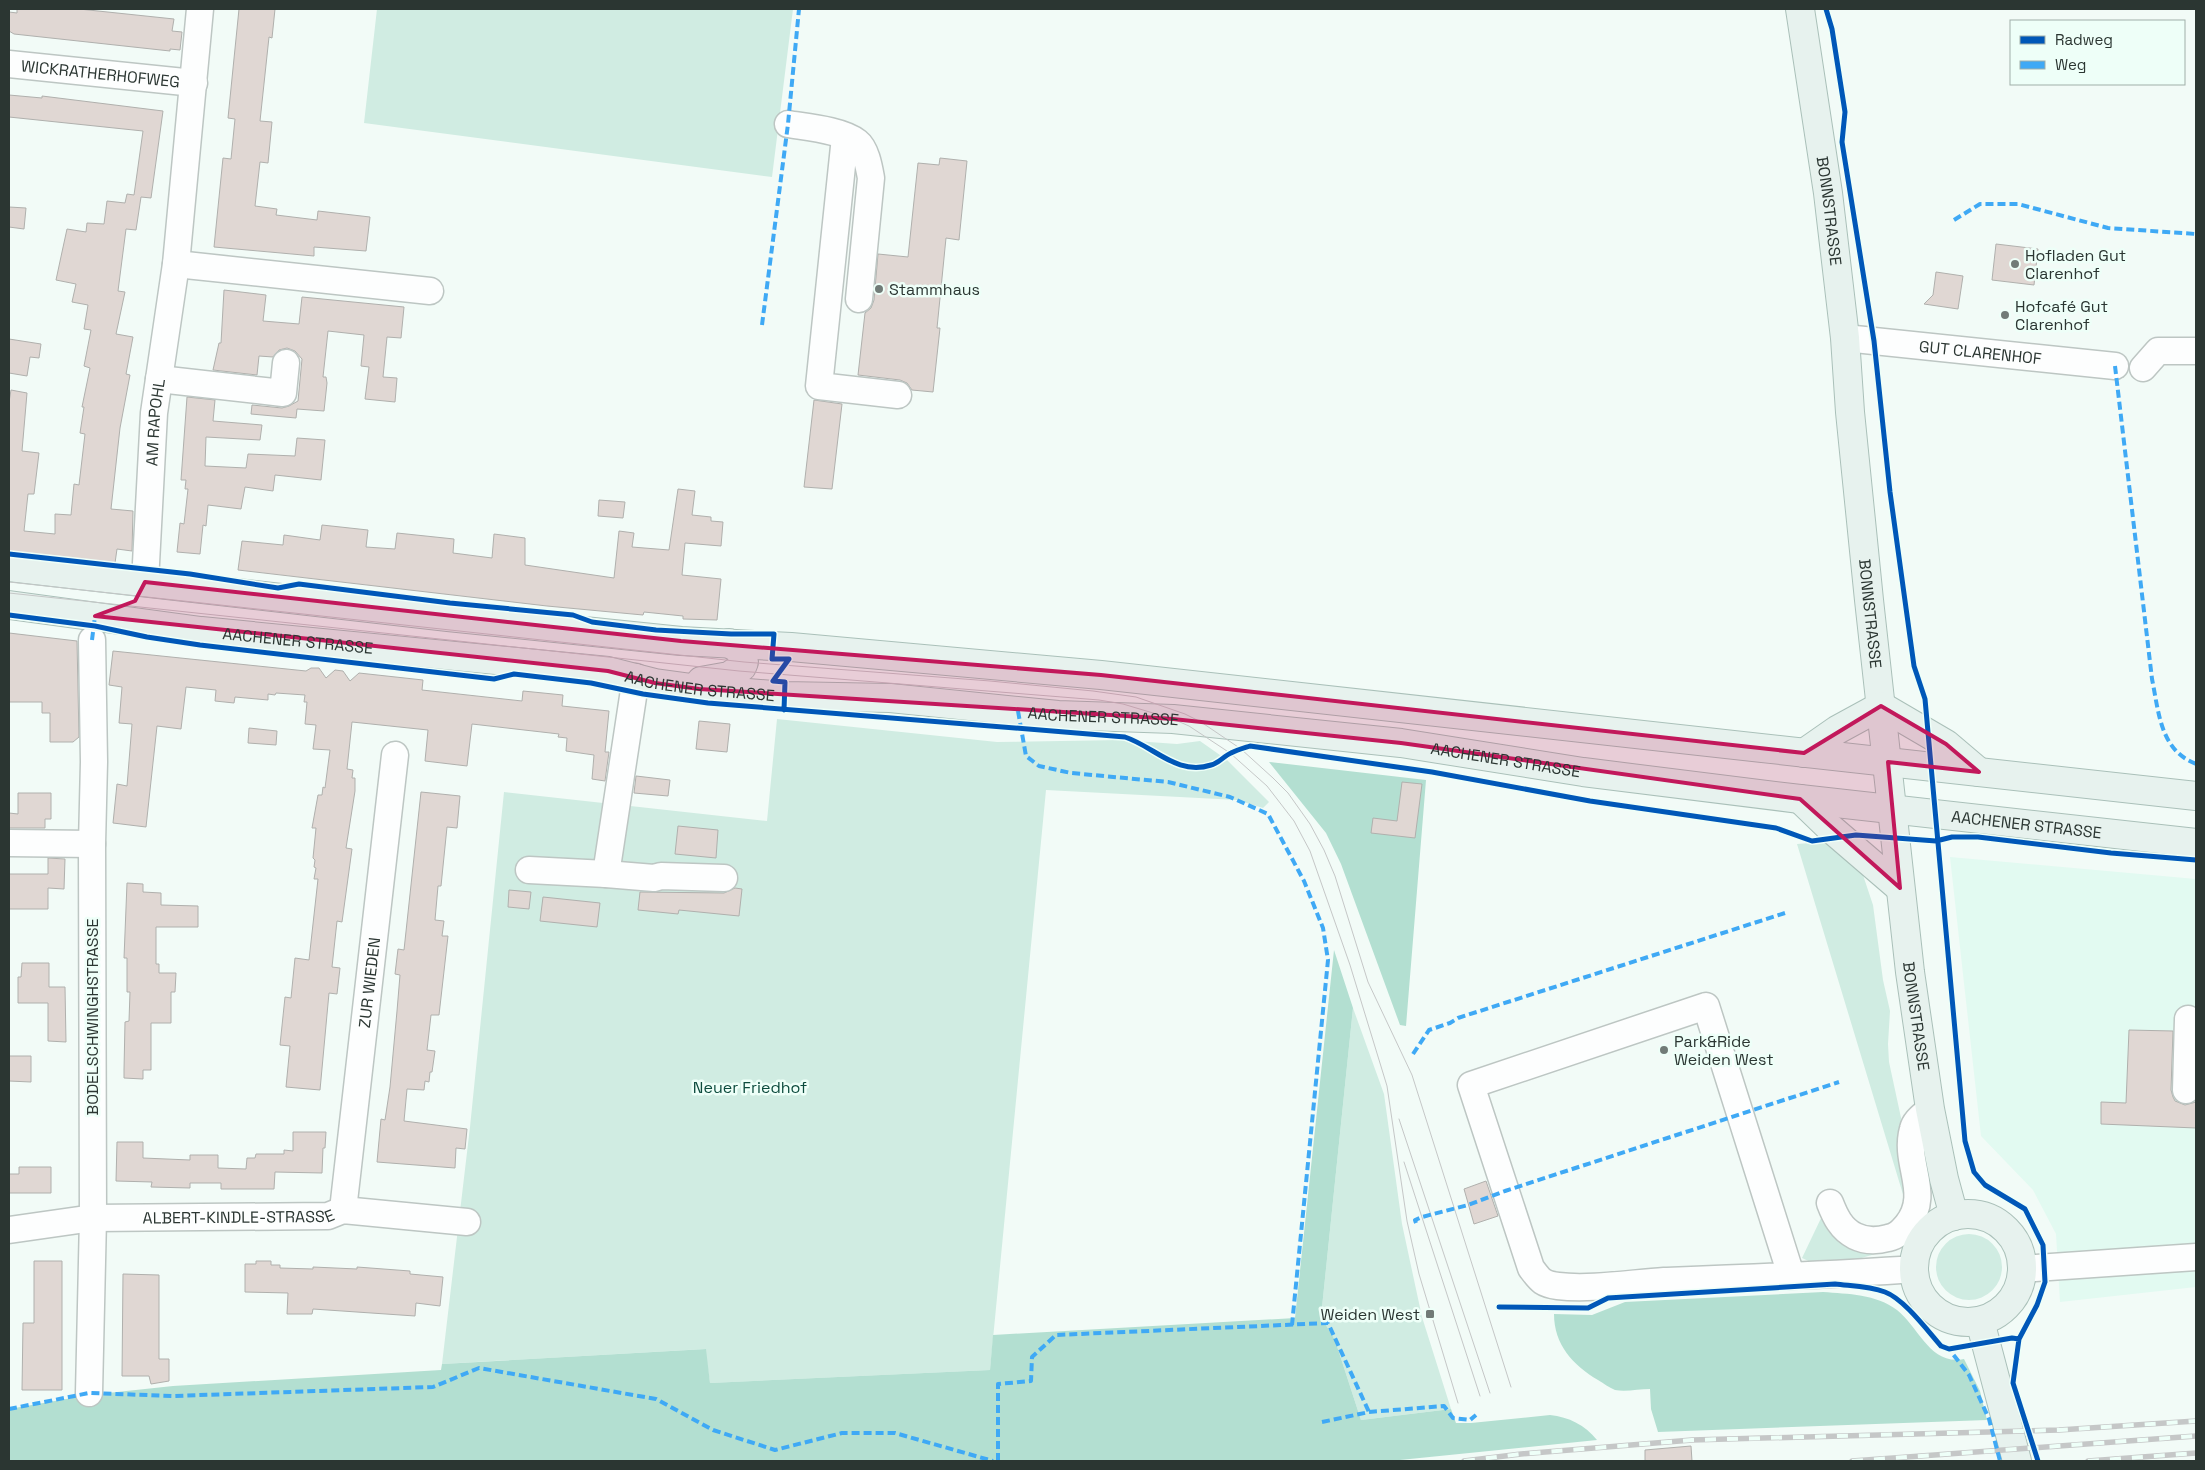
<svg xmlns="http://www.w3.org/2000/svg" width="2205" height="1470" viewBox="0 0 2205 1470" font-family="'Space Grotesk',sans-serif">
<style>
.built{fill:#e2faf1}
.green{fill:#d0ece2}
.forest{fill:#b3dfd1}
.building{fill:#e0d7d3;stroke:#b0b0ad}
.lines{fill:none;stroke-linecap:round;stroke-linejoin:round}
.minor-casing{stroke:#bdc6c3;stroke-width:29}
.major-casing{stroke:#aac0b9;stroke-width:30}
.minor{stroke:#fdfefe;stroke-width:26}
.major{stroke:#e7f2ee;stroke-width:28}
.tram{stroke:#c5c7c7;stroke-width:1}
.rail-casing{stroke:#c5c7c7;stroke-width:5.5}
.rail{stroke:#eefff8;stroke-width:4;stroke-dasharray:11;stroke-linecap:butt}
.quiet{stroke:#3fa9f5;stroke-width:4;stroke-dasharray:8 4;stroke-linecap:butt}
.cycleway-casing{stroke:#eefff8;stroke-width:8}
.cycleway{stroke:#0057b8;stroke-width:5}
.marked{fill:#c2185b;fill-opacity:0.2;stroke:#c2185b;stroke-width:4;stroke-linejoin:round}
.poi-dot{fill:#717b77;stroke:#eefff8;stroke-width:2}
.labels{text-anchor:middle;stroke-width:5;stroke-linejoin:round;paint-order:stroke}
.street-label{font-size:16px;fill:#2b3632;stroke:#eefff8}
.poi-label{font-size:16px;fill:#2b3632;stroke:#eefff8;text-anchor:start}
.park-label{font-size:16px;fill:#0c4b3d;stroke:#eefff8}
</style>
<rect width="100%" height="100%" fill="#f2fbf7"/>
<!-- built -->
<path class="built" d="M1950 857 2196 879V1287L2060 1302 2056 1234 2033 1190 1981 1136Z"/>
<!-- green -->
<path class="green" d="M377 9H793L772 177 364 123Z
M777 719 997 742 1121 740 1177 744 1200 741 1227 760 1269 802 1263 808 1237 800 1046 790 990 1370 710 1383 705 1349 442 1364 470 1127 504 792 767 821Z
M1835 841 1861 869 1873 905 1883 980 1890 1011 1888 1044 1889 1062 1903 1127 1905 1201 1797 844Z
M1353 1008 1384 1094 1402 1224 1422 1317 1451 1409 1361 1420 1335 1340 1321 1317Z
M1823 1214 1889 1250 1851 1261 1815 1264 1802 1258Z
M1936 1267a33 33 0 1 1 66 0a33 33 0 1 1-66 0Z"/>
<!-- forest -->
<path class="forest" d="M1269 762 1426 780 1406 1026 1400 1025 1341 864 1326 833Z
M1334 950 1353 1008 1321 1317 1335 1340 1361 1420 1451 1409 1456 1423H1471L1550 1415C1569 1417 1585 1425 1597 1440L1390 1461H9V1409L89 1395 173 1386 441 1370 442 1364 706 1349 710 1383 990 1370 993 1335 1295 1318Z
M1823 1292C1848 1294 1876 1294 1897 1310 1919 1327 1930 1366 1964 1359L1980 1391 1987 1420 1658 1432 1651 1409 1650 1389C1639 1389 1626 1392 1615 1390 1610 1388 1603 1383 1598 1380 1573 1365 1554 1345 1554 1314L1592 1315 1625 1302Z"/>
<!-- building -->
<path class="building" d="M17 9H79L174 19 172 31 182 32 180 50 170 49V51L14 34 9 31V12L17 13Z
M239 9H275L272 38 269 37 260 121 272 122 268 163 260 162 255 206 277 209 276 215 317 220 318 211 370 217 366 251 314 247V256L214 247 223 158 231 159 235 119 228 118Z
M9 95 42 98V96L163 111 151 198 141 197 136 230 126 229 118 291 125 292 116 334 133 337 126 374 130 375 120 428 111 509 133 511 132 551 117 549 115 563 9 552V402L11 390 27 393 22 451 39 453 34 494H28L24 531 55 534V514L71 515 74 484 79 485 85 434 80 433 84 407H82L90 368 84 366 91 330 84 329 88 305 72 302 76 284 56 280 62 252 67 229 86 232 87 223 104 224 107 201 125 203 127 194 134 195 143 131 9 117Z
M940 158 967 161 959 240 946 238 937 328H940L933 392 912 390 907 383 900 380 858 375 865 313 871 308 874 300 878 254 908 257 918 163 939 165Z
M9 207 26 208 24 229 9 227Z
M1996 244 2038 249 2034 285 1992 280Z
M1936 272 1963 276 1958 309 1924 304 1933 295Z
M224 290 266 295 263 321 299 324 302 297 404 307 401 338 387 337 383 377 397 378 395 402 365 399 369 367 361 366 364 335 328 331 323 377H326L327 383 324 411 297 409 296 418 251 414 252 405 282 408 289 406 298 401 302 359 295 351 287 348 279 350 273 357 259 356 257 375 213 370 219 343H221Z
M9 339 41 344 39 358 30 357 27 376 9 373Z
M187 397 215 400 213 421 262 425 260 440 206 437 205 466 246 468 248 454 295 456 297 438 325 440 321 480 275 475 273 491 245 487 241 509 208 505 206 526 203 525 200 554 177 552 180 523 184 524 188 489H185L186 480H181Z
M814 400 842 404 832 489 804 487Z
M678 489 695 491 692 515 711 517V521L723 522 721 546 685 543 682 575 721 579 717 620 683 619V616L644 612 643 615 547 606 238 570 242 541 283 545 284 535 320 540 322 525 368 530 366 547 395 549 397 533 454 539 453 553 492 558 494 534 525 538V565L614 578 619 531 634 533 632 547 669 550Z
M599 500 625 502 623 518 598 516Z
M9 633 77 641 79 737 73 742H50V713H42V702H9Z
M113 651 306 671 311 668H319L326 678 335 670 343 671 350 681 359 673 423 680 422 690 522 701 523 691 563 695 562 706 609 711 605 752H609L605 781 592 779 594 755 566 751 567 738 558 737 559 734 472 724 467 766 425 761 428 730 352 722 347 769 353 770 352 778H355V791L346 848 352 849 342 922 337 921 332 967 340 968 337 994 329 993 320 1090 286 1087 290 1046 280 1045 285 997 291 998 295 958 309 960 318 879H314L316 868 314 867 315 860 313 858 316 828H312L318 795H322L323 787 325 788 330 750 313 749 316 725 305 724 307 702H304L305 695 276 693 275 695 268 694V700L235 697 234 703 215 701 216 690 186 687 181 729 157 726 146 827 113 823 117 784 127 786 132 724 119 723 122 687 109 685Z
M699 721 730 724 727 752 696 749Z
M249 728 277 731 276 745 248 743Z
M636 776 670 780 668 796 634 793Z
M1402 782 1422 784 1415 838 1371 833 1373 818 1397 821Z
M421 792 460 796 457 828 447 827 441 886H438L435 920 444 921 442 936H448L439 1015H431L427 1050 435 1051 432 1072H430L429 1082 425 1081 424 1090 407 1089 404 1121 467 1129 465 1149 456 1148 455 1168 377 1162 381 1119 385 1120 390 1087 397 1011 400 975 395 974 398 949 404 950Z
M18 793H51V819H45V828H9V813L18 814Z
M678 826 718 830 716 858 675 854Z
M48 858 65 859 64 889 48 888V909H9V874H48Z
M127 883 143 884V892L161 893V905L198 906V927H156V964H159V973H176L175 992H171V1023H151V1070H143V1079L124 1078V1070L125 1022 129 1021 130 992H127V958H124Z
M735 888 742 889 739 916 679 910 678 914 638 910 640 892 724 893Z
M509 890 531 892 529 909 508 907Z
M543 897 600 903 597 927 540 921Z
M22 963H49V987H65L66 1042 48 1041V1003H18V977H21Z
M2129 1030 2173 1031 2171 1090 2173 1097 2175 1101 2185 1105 2196 1102V1128L2101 1124V1102L2126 1103Z
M9 1056H31V1082L9 1081Z
M293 1132H326L325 1148H323L322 1173 275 1172 274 1189H221V1183H190V1188L151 1187 152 1182 116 1181 117 1142H143V1158L190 1160V1155H218V1168L246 1169 247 1158H255L256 1154H284V1150L293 1151Z
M19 1167H51V1193H9V1174H19Z
M1486 1181 1498 1216 1474 1224 1464 1189Z
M34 1261H62V1390H22L23 1323H34Z
M256 1261H271V1265H280V1268L313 1269V1267L357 1269V1267L410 1271V1274L443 1277 440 1306 416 1303 415 1316 313 1309 312 1314H287L288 1293 245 1292V1264H256Z
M123 1274 159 1275V1359H169V1381L151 1384 149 1376H122Z
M1691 1446 1692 1461H1645V1450Z"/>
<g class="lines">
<defs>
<g id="minor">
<path id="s1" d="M9 64 194 83"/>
<path d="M788 124C806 127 842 130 857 142 866 149 869 167 871 178L859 299"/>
<path d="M845 137 819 386 898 395"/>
<path d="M176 264 430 291"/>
<path id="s2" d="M1845 338 2115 366"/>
<path d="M2143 368 2158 351H2196"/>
<path d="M159 379 283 393 286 363"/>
<path id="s3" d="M145 582 154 413 176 264 200 9"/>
<path d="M9 843 92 844"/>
<path d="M529 870 606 874 636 677"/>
<path d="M606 874 654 878 661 876 724 878"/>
<path d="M2186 1090 2188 1019"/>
<path d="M1830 1203C1835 1216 1841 1229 1855 1236 1865 1241 1877 1241 1888 1238 1897 1236 1901 1232 1907 1225 1932 1193 1903 1164 1913 1129 1915 1120 1924 1115 1930 1109"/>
<path id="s4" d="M343 1210 395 755"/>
<path id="s5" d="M9 1230 93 1218 328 1216 343 1210 467 1222"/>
<path d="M2022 1269 2196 1257"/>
<path d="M1791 1275 1706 1006 1471 1085 1531 1268C1540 1280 1542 1284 1558 1286 1589 1290 1632 1283 1664 1281 1747 1278 1831 1275 1914 1269"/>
<path d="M89 1393 93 1218 92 844 94 762 92 640"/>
</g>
<g id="major">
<path id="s6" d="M1800 9 1828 193 1845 338 1850 412 1869 600 1910 972 1930 1109 1944 1179 1954 1216"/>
<path d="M9 567 448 617 681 641 791 647 1101 675 2196 796"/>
<path id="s7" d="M9 605 201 631 608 671 655 683 699 689 785 696 890 698 1058 715 1173 719 1401 743 1583 772 1800 799 2196 843"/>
<path d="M701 681 729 676 742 667 744 662 740 650 729 643"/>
<path d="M1881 706 1946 744 1979 772"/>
<path d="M1804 753 1837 730 1881 706"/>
<path d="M1800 799 1829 827 1900 888"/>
<circle cx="1968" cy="1268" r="54"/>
<path d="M1980 1321 2017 1461"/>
</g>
</defs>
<!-- minor casing -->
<use href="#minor" class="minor-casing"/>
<!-- major casing -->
<use href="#major" class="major-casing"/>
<!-- minor -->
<use href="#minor" class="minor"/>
<!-- major -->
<use href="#major" class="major"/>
<!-- tram -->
<path class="tram" d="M9 582 744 662 990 681 1093 691 1136 697 1185 714 1201 722 1241 749 1273 778 1288 793 1310 824 1324 850 1335 876 1368 982 1412 1075 1511 1387
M9 593 739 671 1099 700 1123 704 1173 719 1189 726 1230 753 1267 786 1294 821 1310 851 1350 965 1387 1086 1407 1221 1419 1274 1458 1403
M1399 1119 1490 1393
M1404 1162 1480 1396"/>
<defs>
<path id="rail" d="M1464 1461 1521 1454 1692 1440 2059 1430 2196 1421
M1852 1461 2196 1436
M2088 1461 2196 1453"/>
</defs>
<!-- rail casing -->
<use href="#rail" class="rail-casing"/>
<!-- rail -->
<use href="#rail" class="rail"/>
<!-- quiet -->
<path class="quiet" d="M1954 220 1980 204H2018L2108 228 2196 234
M762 325 788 124 799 9
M2115 366 2152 679C2159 713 2160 750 2196 764
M92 640 95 616
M1018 711 1026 756 1039 766 1071 773 1168 782 1230 797 1268 814 1304 881 1323 928 1328 960 1292 1325
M1413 1054 1429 1030 1450 1023 1458 1018 1785 913
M1416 1223 1415 1220 1422 1217 1468 1205 1505 1191 1839 1082
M1945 1347 1949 1349 1969 1375 1989 1419 2000 1461
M9 1409 89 1393 173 1396 433 1387 479 1368 656 1399 713 1430 775 1450 842 1433H895L993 1461
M1322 1422 1369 1412 1444 1406 1453 1418 1470 1420 1476 1415
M998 1461V1384L1031 1381 1032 1357 1056 1335 1328 1323 1369 1412"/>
<defs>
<path id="cycleway" d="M1826 9 1832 29 1845 112 1842 142 1874 341 1890 492 1914 666 1925 699 1965 1141 1974 1172 1985 1185 2025 1209 2043 1245 2045 1282 2037 1305 2019 1339 2013 1383 2038 1461
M9 554 190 574 278 588 299 584 450 603 573 615 592 622 656 630 731 634H774L772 659H789L773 681 785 682 784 710
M9 615 95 626 147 637 200 645 494 679 514 674 591 683 643 694 708 703 1125 737C1155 747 1177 776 1211 765 1219 763 1224 756 1231 753 1237 750 1244 748 1250 746L1432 772 1590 801 1776 828 1812 841 1856 835 1936 841 1952 837H1978L2111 853 2196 860
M1499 1307 1588 1308 1608 1298 1835 1284C1851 1286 1869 1286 1885 1292 1904 1299 1927 1330 1941 1346L1949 1349 2012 1338 2019 1339"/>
</defs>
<!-- cycleway casing -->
<use href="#cycleway" class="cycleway-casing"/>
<!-- cycleway -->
<use href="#cycleway" class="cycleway"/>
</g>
<!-- marked area -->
<path class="marked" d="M145 582 681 641 1101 675 1804 753 1881 706 1946 744 1979 772 1888 762 1900 888 1800 799 1401 743 1173 719 699 689 655 683 608 671 95 616 135 601Z"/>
<!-- markers -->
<g class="poi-dot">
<circle cx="2015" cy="264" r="5"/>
<circle cx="879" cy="289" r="5"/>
<circle cx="2005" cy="315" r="5"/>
<circle cx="1664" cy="1050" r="5"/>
<rect x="1425" y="1309" width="10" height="10" rx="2.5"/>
</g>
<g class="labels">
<!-- street labels -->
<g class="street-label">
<text dy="6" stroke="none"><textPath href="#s1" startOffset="92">WICKRATHERHOFWEG</textPath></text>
<text dy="6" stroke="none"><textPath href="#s6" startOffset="204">BONNSTRASSE</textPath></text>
<text dy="6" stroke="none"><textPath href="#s2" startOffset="136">GUT CLARENHOF</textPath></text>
<text dy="6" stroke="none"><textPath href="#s3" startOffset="160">AM RAPOHL</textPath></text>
<text dy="6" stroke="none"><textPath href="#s6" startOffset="609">BONNSTRASSE</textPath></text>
<text dy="6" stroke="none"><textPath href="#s7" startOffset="291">AACHENER STRASSE</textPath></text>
<text dy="6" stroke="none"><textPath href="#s7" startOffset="696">AACHENER STRASSE</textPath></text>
<text dy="6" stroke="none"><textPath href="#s7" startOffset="1101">AACHENER STRASSE</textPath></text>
<text dy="6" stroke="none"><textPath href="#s7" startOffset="1506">AACHENER STRASSE</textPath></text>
<text dy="6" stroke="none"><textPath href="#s7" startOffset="2031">AACHENER STRASSE</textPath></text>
<text dy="6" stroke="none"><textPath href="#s4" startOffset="229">ZUR WIEDEN</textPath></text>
<text dy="6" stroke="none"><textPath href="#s6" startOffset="1014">BONNSTRASSE</textPath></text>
<text transform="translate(92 1017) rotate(-90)" y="6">BODELSCHWINGHSTRASSE</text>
<text dy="6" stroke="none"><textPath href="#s5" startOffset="230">ALBERT-KINDLE-STRASSE</textPath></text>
</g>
<!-- poi labels -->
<g class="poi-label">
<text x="2025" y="261">Hofladen Gut<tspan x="2025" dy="18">Clarenhof</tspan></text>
<text x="889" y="295">Stammhaus</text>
<text x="2015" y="312">Hofcafé Gut<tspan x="2015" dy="18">Clarenhof</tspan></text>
<text x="1674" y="1047">Park&amp;Ride<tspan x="1674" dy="18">Weiden West</tspan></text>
<text x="1420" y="1320" text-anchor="end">Weiden West</text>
</g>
<!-- park labels -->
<g class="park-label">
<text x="750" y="1093">Neuer Friedhof</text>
</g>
</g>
<!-- border -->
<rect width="2205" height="1470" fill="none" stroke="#2b3632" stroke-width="20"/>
<!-- legend -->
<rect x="2010" y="20" width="175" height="65" fill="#eefff8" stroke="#a0afa9"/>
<rect x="2020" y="36" width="25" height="8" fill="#0057b8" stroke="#a0afa9"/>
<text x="2055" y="45" font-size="15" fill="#2b3632">Radweg</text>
<rect x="2020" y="61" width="25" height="8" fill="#3fa9f5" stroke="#a0afa9"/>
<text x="2055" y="70" font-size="15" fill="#2b3632">Weg</text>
</svg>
